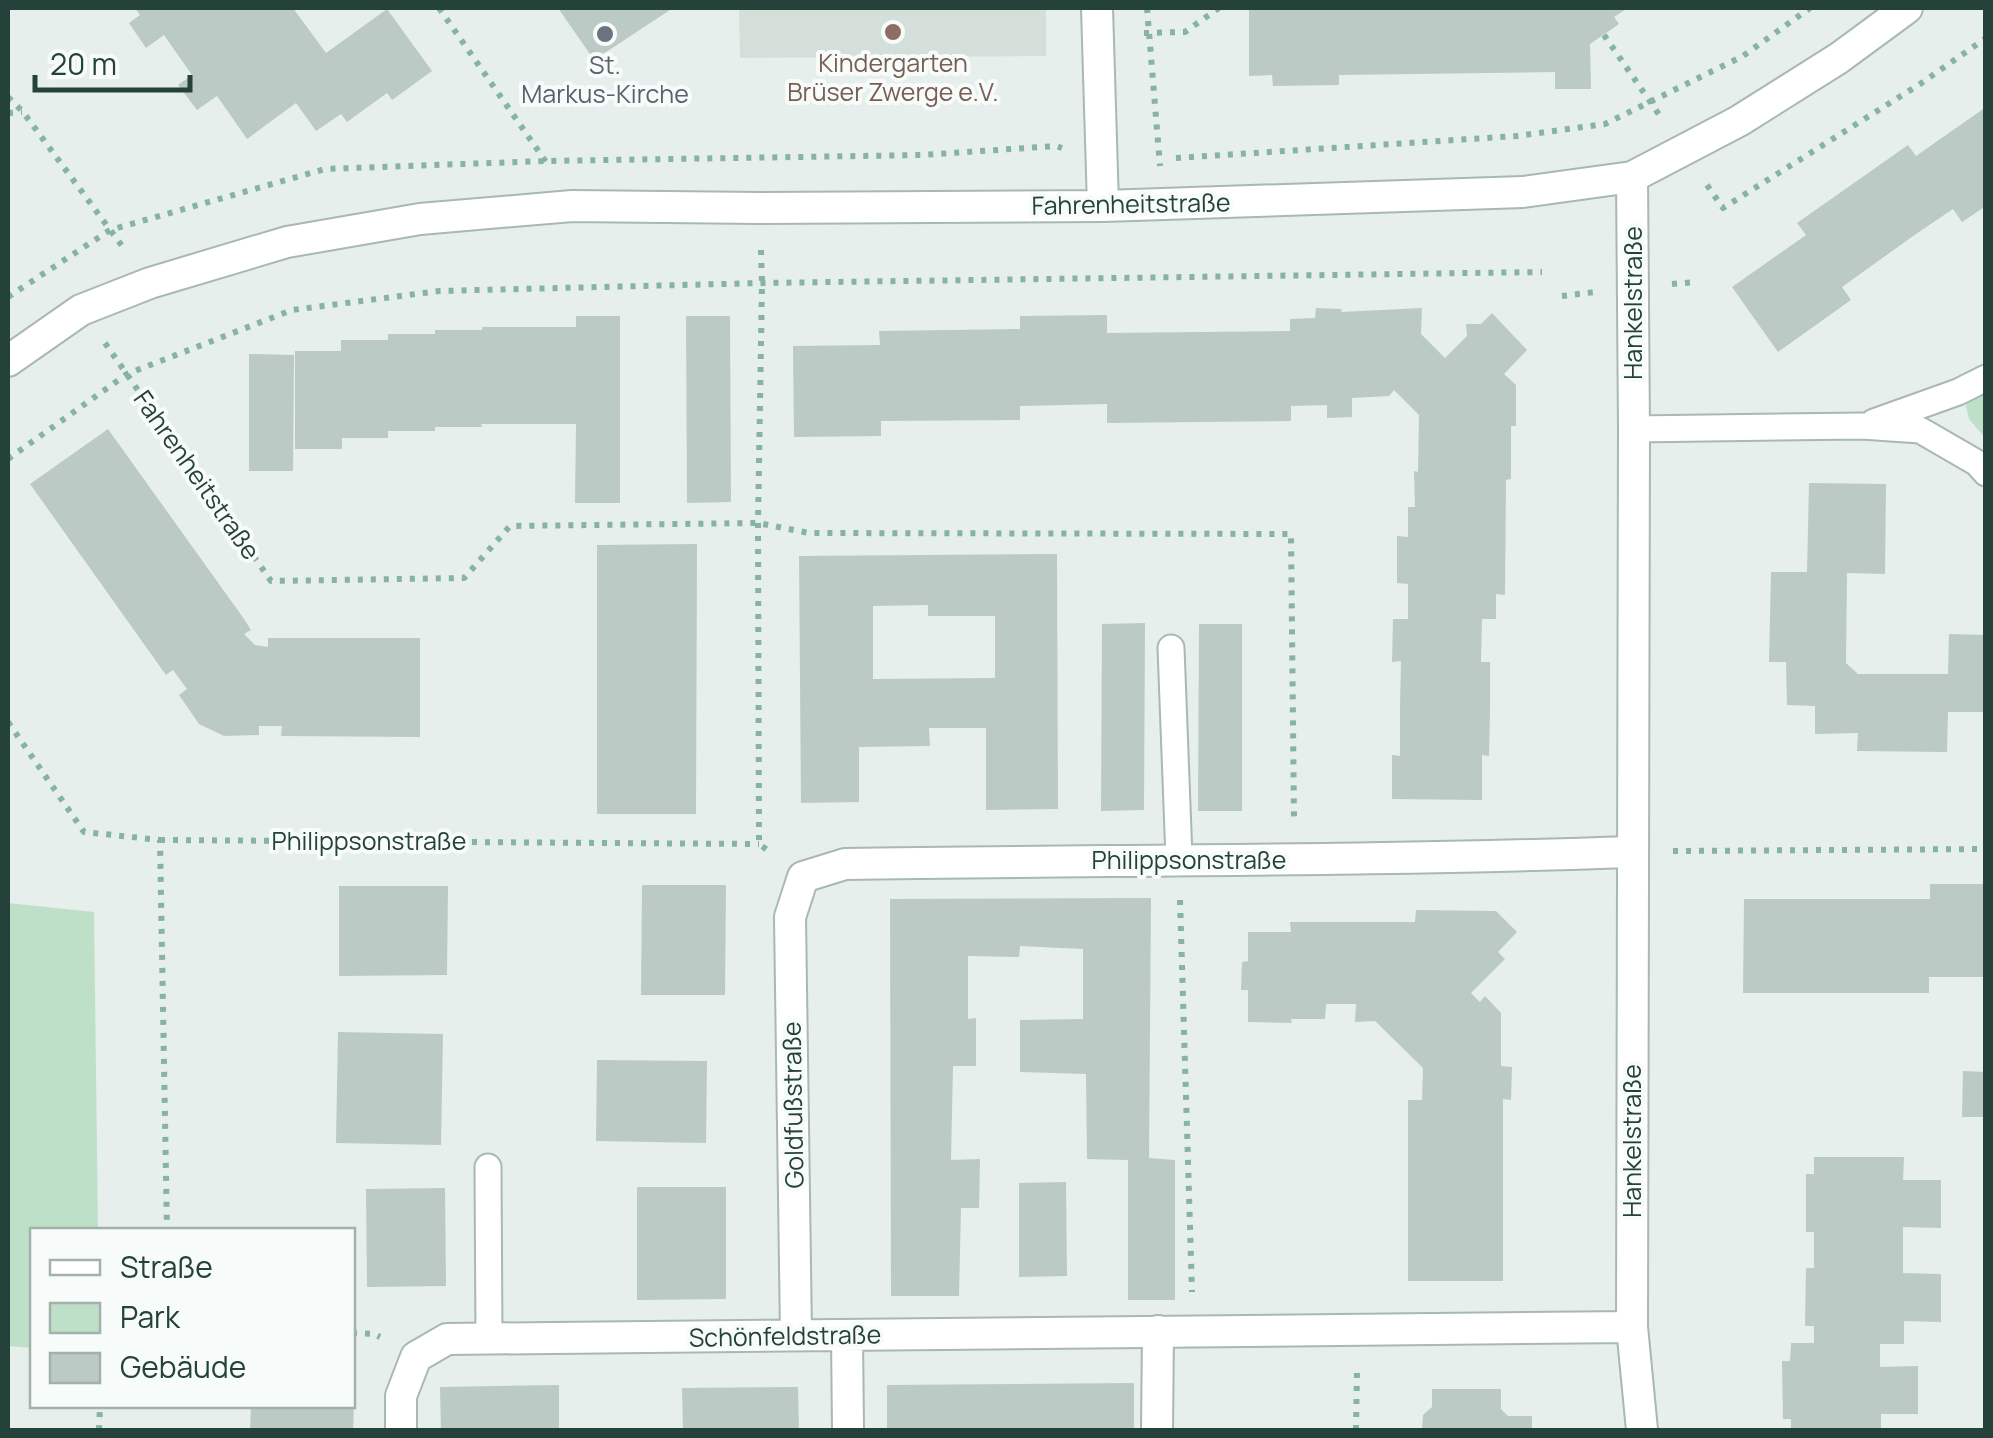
<svg xmlns="http://www.w3.org/2000/svg" width="1993" height="1438" viewBox="0 0 1993 1438" font-family="Manrope,sans-serif">
<style>
.built{fill:#d4dfda}
.green{fill:#bfe0c8}
.building{fill:#bbcac4;fill-rule:evenodd}
.lines{fill:none;stroke-linecap:round;stroke-linejoin:round}
.service-casing{stroke:#a8b8b2;stroke-width:29}
.pedestrian-casing{stroke:#a8b8b2;stroke-width:34}
.minor-casing{stroke:#a8b8b2;stroke-width:34}
.path{stroke:#86b3a5;stroke-width:6;stroke-dasharray:5 8;stroke-linecap:butt}
.service{stroke:#fff;stroke-width:25}
.pedestrian{stroke:#fff;stroke-width:30}
.minor{stroke:#fff;stroke-width:30}
.education-dot{fill:#8d6e63;stroke:#f7fbf9;stroke-width:4}
.worship-dot{fill:#6b7280;stroke:#f7fbf9;stroke-width:4}
.labels{text-anchor:middle;stroke-width:8;stroke-linejoin:round;paint-order:stroke}
.education-label{font-size:25px;fill:#785e54;stroke:#f7fbf9}
.worship-label{font-size:25px;fill:#5b616d;stroke:#f7fbf9}
.street-label{font-size:25px;fill:#24423a;stroke:#f7fbf9}
</style>
<rect width="100%" height="100%" fill="#e6efeb"/>
<!-- built -->
<path class="built" d="M739 8H1046V56L740 58Z"/>
<!-- green -->
<path class="green" d="M1985 387V438L1969 419 1966 406 1976 391Z
M8 903 94 912 98 1230H32V1348L8 1346Z"/>
<!-- building -->
<path class="building" d="M135 8H293L326 53 387 9 432 71 392 100 387 93 347 122 341 114 316 131 296 103 247 139 217 96 197 110 178 85 192 75 164 35 146 48 129 23 140 15Z
M558 8H673L594 60Z
M1249 8H1628L1614 17 1619 24 1590 44 1591 89H1555V72L1339 75V85L1273 86 1272 75 1249 76Z
M1986 107V206L1962 222 1953 209 1916 234 1842 287 1851 300 1778 352 1732 287 1806 235 1797 223 1908 145 1916 156Z
M1316 308 1342 309 1341 312 1422 308 1421 334 1445 358 1467 336 1466 324H1481L1492 313 1527 350 1504 374 1516 385V426H1511V479L1506 480 1505 595 1496 594V619H1482L1481 662H1490V709L1489 756 1482 755V800L1392 799V755L1400 756V708L1401 661 1392 662 1393 619H1408V584L1397 583V536L1408 537V507H1415L1414 471 1418 472 1419 415 1394 390 1389 396 1352 398V417L1327 418V405L1291 406V421L1107 423V404L1020 406V420L881 421V436L794 437 793 346 880 345 879 331 1020 329V316L1107 315V333L1290 331V319L1315 318Z
M576 316H620V503H575L576 424H481L482 427H435V431H388V438H342V449H295V351H341V340H388V334H435V330H482V327H576Z
M686 316H730L731 502 687 503Z
M249 354 294 355 293 471H249Z
M108 429 244 619 251 630 244 634 255 645 268 647V638H420V737L281 736 282 726H259V735L224 736 199 724 179 695 187 689 173 670 166 675 30 484Z
M1809 483 1886 484 1885 574 1847 573 1846 663 1858 674H1948L1949 634 1986 635V712H1948L1947 752 1857 751 1858 733 1815 734V706L1787 705 1786 662H1769L1771 572H1807Z
M697 544 696 814H597V545Z
M1057 554 1058 809 986 810V728H929L930 746 859 747V802L801 803 799 556ZM928 605V616H995V678L873 679V606Z
M1145 623 1144 810 1101 811 1102 624Z
M1199 624H1242V811H1198Z
M1930 884H1986V977H1929V993H1743L1744 899H1930Z
M642 885H726L725 995H641Z
M339 886H448L447 975 339 976Z
M1151 898 1149 1158 1175 1160V1300H1128V1160L1087 1159 1086 1074 1020 1072V1020L1083 1019V949L1020 946 1019 957 968 956V1019L976 1018V1066H953L951 1160 980 1159 979 1208H961L959 1296H891L890 899Z
M1416 910 1496 911 1517 932 1498 952 1505 959 1471 993 1480 1002 1485 996 1501 1013V1066L1512 1067 1511 1100 1503 1099V1281H1408V1100H1422L1423 1068 1375 1021 1355 1022 1356 1004H1326L1325 1019H1291L1292 1023 1248 1022V990H1241L1242 962 1248 961V932H1291L1290 922H1415Z
M338 1032 443 1034 441 1145 336 1143Z
M597 1060 707 1061 706 1143 596 1141Z
M1963 1071 1986 1072V1117H1962Z
M1814 1157H1904L1903 1180H1941V1228L1903 1227V1273L1941 1274V1322L1904 1321V1344H1880V1367L1918 1366V1414H1881V1430H1791V1419H1783L1782 1361H1790L1791 1343H1814V1326H1805L1806 1268H1814V1232H1806V1174H1814Z
M1066 1182 1067 1276 1019 1277V1183Z
M637 1187H726V1299L637 1300Z
M445 1188 446 1286 367 1287 366 1189Z
M1134 1383V1430H887V1385Z
M559 1385V1430H441L440 1387Z
M798 1387 799 1430H683L682 1388Z
M1432 1389H1501V1409L1508 1416H1532V1430H1422L1423 1415 1432 1407Z
M354 1405 353 1430H250L251 1406Z"/>
<g class="lines">
<defs>
<path id="service" d="M1874 422 1958 392 1986 378
M1634 429 1862 426 1920 430 1977 463 1986 473
M1171 648 1179 858
M488 1167 489 1339"/>
<path id="pedestrian" d="M1157 1430 1158 1331"/>
<path id="minor" d="M1097 8 1103 206
M1632 177 1634 429 1632 1327 1642 1430
M8 361 81 310 150 283 287 242 420 219 572 206 759 208 1103 206 1523 192 1632 177 1739 121 1839 58 1907 8
M796 1335 790 917 803 877 845 864C1107 860 1370 861 1632 852
M847 1335 848 1430
M401 1430V1396L416 1357 447 1339 1632 1327"/>
</defs>
<!-- service casing -->
<use href="#service" class="service-casing"/>
<!-- pedestrian casing -->
<use href="#pedestrian" class="pedestrian-casing"/>
<!-- minor casing -->
<use href="#minor" class="minor-casing"/>
<!-- path -->
<path class="path" d="M439 8 546 162
M1147 8 1160 166
M1144 33 1185 32 1219 8
M1604 35 1660 116
M8 97 23 112 125 250
M8 113 22 112
M1176 158 1517 136 1605 124 1743 56 1810 8
M1707 185 1723 208 1920 84 1986 38
M761 250 762 283 758 523 759 844 770 852
M1672 284 1696 282
M1562 296 1595 292
M8 297 110 230 325 169 545 161 922 155 1056 146 1062 148
M105 343 271 581 464 578 510 526 758 523 809 533 1291 534 1294 818
M8 459 127 374 292 310 439 291 762 283 1542 272
M8 722 84 832 160 840 167 1230
M160 840 759 844
M1673 851 1986 849
M1180 900 1192 1292
M352 1333 374 1334 380 1337
M99 1430 100 1406
M1356 1430 1357 1370"/>
<!-- service -->
<use href="#service" class="service"/>
<!-- pedestrian -->
<use href="#pedestrian" class="pedestrian"/>
<!-- minor -->
<use href="#minor" class="minor"/>
</g>
<!-- markers -->
<circle class="education-dot" cx="893" cy="32" r="10"/>
<circle class="worship-dot" cx="605" cy="34" r="10"/>
<g class="labels">
<!-- education labels -->
<g class="education-label">
<text x="893" y="72">Kindergarten<tspan x="893" dy="29">Brüser Zwerge e.V.</tspan></text>
</g>
<!-- worship labels -->
<g class="worship-label">
<text x="605" y="74">St.<tspan x="605" dy="29">Markus-Kirche</tspan></text>
</g>
<!-- street labels -->
<g class="street-label">
<text transform="translate(1131 204) rotate(-1)" y="9">Fahrenheitstraße</text>
<text transform="translate(1633 303) rotate(-90)" y="9">Hankelstraße</text>
<text transform="translate(197 475) rotate(55)" y="9">Fahrenheitstraße</text>
<text x="369" y="850">Philippsonstraße</text>
<text x="1189" y="869">Philippsonstraße</text>
<text transform="translate(793 1105) rotate(-91)" y="9">Goldfußstraße</text>
<text transform="translate(1632 1141) rotate(-90)" y="9">Hankelstraße</text>
<text transform="translate(785 1336) rotate(-1)" y="9">Schönfeldstraße</text>
</g>
</g>
<!-- border -->
<rect width="1993" height="1438" fill="none" stroke="#24423a" stroke-width="20"/>
<!-- legend -->
<rect x="30" y="1228" width="325" height="180" fill="#f7fbf9" stroke="#a3b1ad" stroke-width="2.5"/>
<rect x="50" y="1260" width="50" height="15" fill="#ffffff" stroke="#a3b1ad" stroke-width="2.5"/>
<text x="120" y="1278" font-size="30" fill="#24423a">Straße</text>
<rect x="50" y="1303" width="50" height="30" fill="#bfe0c8" stroke="#a3b1ad" stroke-width="2.5"/>
<text x="120" y="1328" font-size="30" fill="#24423a">Park</text>
<rect x="50" y="1353" width="50" height="30" fill="#bbcac4" stroke="#a3b1ad" stroke-width="2.5"/>
<text x="120" y="1378" font-size="30" fill="#24423a">Gebäude</text>
<!-- scale -->
<path d="M35 75v15h155v-15" fill="none" stroke="#24423a" stroke-width="5"/>
<text x="50" y="75" font-size="30" fill="#24423a" stroke="#f7fbf9" stroke-width="8" paint-order="stroke">20 m</text>
</svg>
